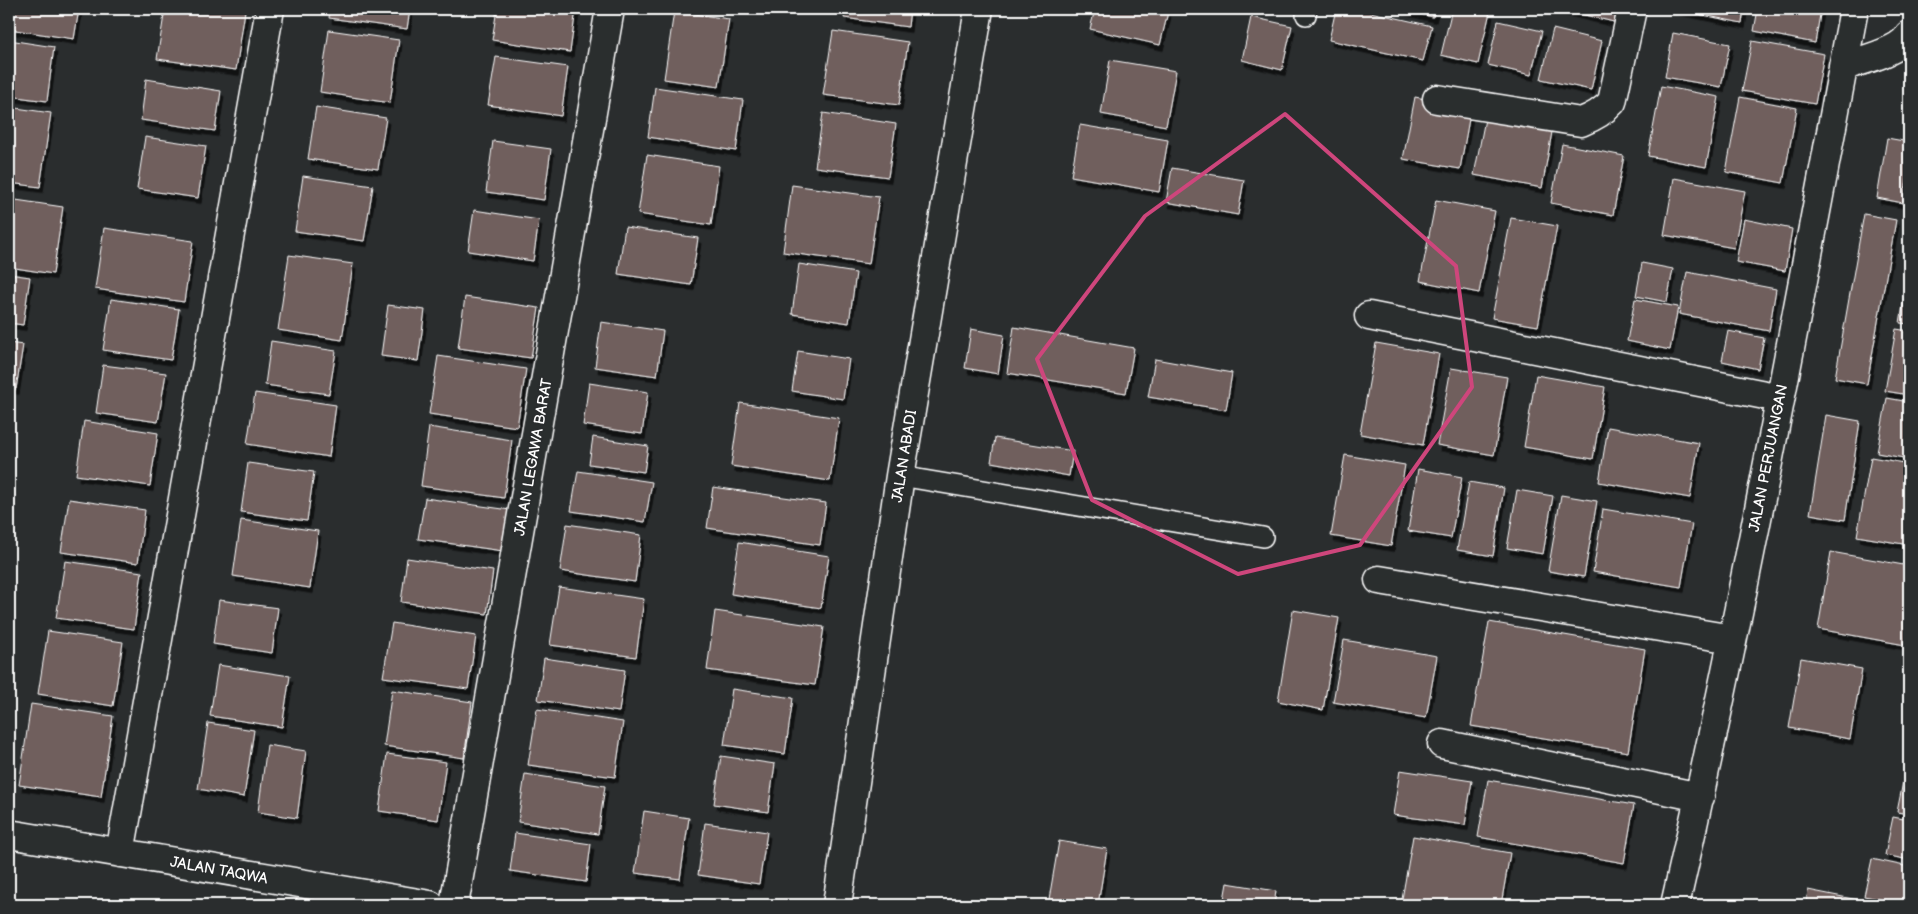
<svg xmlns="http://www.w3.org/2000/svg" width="1918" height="914" viewBox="0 0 1918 914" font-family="'Balsamiq Sans',sans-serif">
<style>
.building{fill:#705e5d;stroke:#fff;filter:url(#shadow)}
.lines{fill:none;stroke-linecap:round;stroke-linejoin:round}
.lane-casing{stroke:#fff;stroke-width:22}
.street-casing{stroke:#fff;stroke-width:31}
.secondary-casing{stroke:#fff;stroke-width:31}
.lane{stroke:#2a2d2e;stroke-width:19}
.street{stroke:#2a2d2e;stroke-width:28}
.secondary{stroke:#2a2d2e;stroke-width:28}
.marked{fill:none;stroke:#ce467c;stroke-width:4;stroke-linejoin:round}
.labels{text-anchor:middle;stroke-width:4;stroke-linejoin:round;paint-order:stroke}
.street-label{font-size:15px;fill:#fff;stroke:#2a2d2e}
</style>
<defs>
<filter id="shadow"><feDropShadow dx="3" dy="5.5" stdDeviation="0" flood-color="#0009"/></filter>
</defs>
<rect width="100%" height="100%" fill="#2a2d2e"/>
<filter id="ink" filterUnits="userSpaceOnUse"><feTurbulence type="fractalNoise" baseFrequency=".02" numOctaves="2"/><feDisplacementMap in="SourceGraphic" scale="10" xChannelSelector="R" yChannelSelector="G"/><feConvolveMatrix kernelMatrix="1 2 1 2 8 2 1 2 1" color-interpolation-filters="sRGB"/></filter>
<g filter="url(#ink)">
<!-- building -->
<path class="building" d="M9 9H79L74 39 9 29Z
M165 9H233L245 11 236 70 157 59Z
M330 9H410L407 29 329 18Z
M497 9H576L570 52 492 40Z
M845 9H910L908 27 844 18Z
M1095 9H1154L1168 12 1160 45 1090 29Z
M1336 9H1357L1432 26 1423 61 1329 40Z
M1399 9H1435L1433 17Z
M1452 9H1476L1490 12 1478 64 1441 55Z
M1560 9H1626L1622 24Z
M1674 9H1744L1742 23Z
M1758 9H1821L1815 43 1754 31Z
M674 11 729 19 719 87 664 79Z
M1251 17 1292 26 1282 70 1242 60Z
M1498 21 1542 31 1531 75 1488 65Z
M1553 29 1602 41 1591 90 1541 79Z
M329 30 399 40 390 103 320 92Z
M833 31 908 42 899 105 823 95Z
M1673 33 1730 44 1721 87 1665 77Z
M9 40 54 47 47 101 9 96Z
M1752 41 1824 54 1815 104 1742 91Z
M496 57 568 67 561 116 488 105Z
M1110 60 1176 71 1166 126 1101 114Z
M146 79 221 91 215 131 141 120Z
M1661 86 1719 97 1706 167 1648 156Z
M655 87 743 100 736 151 648 137Z
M1415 97 1471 108 1460 169 1403 159Z
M1740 97 1797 108 1783 183 1726 172Z
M9 107 51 113 40 187 9 183Z
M316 107 386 118 378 169 308 159Z
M823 113 896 124 888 177 815 167Z
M1485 119 1552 132 1542 188 1474 175Z
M1080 125 1168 140 1159 192 1071 176Z
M145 137 206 146 198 198 137 189Z
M1887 138 1909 142V169L1903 203 1877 198Z
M493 141 551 149 544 200 486 192Z
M1562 144 1624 156 1613 215 1551 203Z
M647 155 719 166 711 225 638 214Z
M1172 168 1244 180 1238 215 1166 202Z
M303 176 373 186 364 241 295 231Z
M1674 178 1745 191 1734 248 1664 235Z
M792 185 879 197 869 264 783 252Z
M9 199 63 207 53 274 9 267Z
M1436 200 1495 211 1479 293 1420 281Z
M474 210 539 220 533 261 468 251Z
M1864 214 1896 220 1867 384 1835 378Z
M1511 218 1557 226 1538 326 1492 318Z
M1744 219 1792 229 1785 271 1736 262Z
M625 227 698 238 691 285 618 274Z
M104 228 193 241 184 302 95 289Z
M289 255 353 264 342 340 278 330Z
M1642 263 1673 269 1667 302 1636 296Z
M799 264 856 273 849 323 792 314Z
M1909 269V324L1900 323Z
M1687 272 1776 289 1769 331 1679 314Z
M9 274 30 277 23 325 9 323Z
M465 297 539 308 531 358 458 348Z
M111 299 179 309 171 360 103 350Z
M1635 299 1678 307 1670 350 1627 341Z
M388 305 425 310 418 361 381 356Z
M601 322 663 331 657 376 595 367Z
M1014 327 1134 348 1126 393 1007 373Z
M971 329 1004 335 998 374 965 368Z
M1896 329 1909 331V395L1885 391Z
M1728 331 1764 338 1758 369 1722 361Z
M271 341 336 351 329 394 265 385Z
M9 343 23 345 16 389 9 388Z
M1376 343 1439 354 1423 445 1360 434Z
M798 351 849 359 843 399 792 391Z
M438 356 526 369 517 427 429 414Z
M1155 359 1232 373 1226 410 1148 397Z
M103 365 166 373 158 422 96 413Z
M1451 368 1507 377 1494 455 1437 445Z
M1536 375 1605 387 1593 459 1524 447Z
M589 383 648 392 642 434 583 425Z
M255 393 336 405 329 457 247 444Z
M1887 398 1909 402V459L1877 453Z
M740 403 839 418 830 481 731 466Z
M1826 415 1860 421 1845 520 1810 514Z
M84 421 158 433 150 486 76 475Z
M429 427 512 440 504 498 421 486Z
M1608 427 1699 443 1690 498 1599 482Z
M593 437 648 446 644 472 589 464Z
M995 438 1073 451 1069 476 991 462Z
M1345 455 1405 465 1391 546 1331 536Z
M1871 457 1909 464V545L1857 536Z
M248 463 314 472 307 521 241 512Z
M1418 469 1462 477 1451 538 1408 531Z
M578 471 652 482 645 522 571 511Z
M1469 482 1504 488 1493 556 1457 550Z
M713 487 826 503 820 545 707 528Z
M1517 490 1553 496 1543 554 1507 548Z
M1561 495 1597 501 1584 577 1548 571Z
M425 498 510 510 503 551 418 539Z
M69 499 145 510 138 563 61 552Z
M1603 509 1692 524 1681 587 1593 572Z
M241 520 318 531 310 588 233 576Z
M567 524 641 535 635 582 560 571Z
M739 542 829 556 821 608 731 594Z
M1831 552 1909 566V619L1905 645 1818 629Z
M407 558 493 571 487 614 401 602Z
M65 561 142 572 134 629 56 618Z
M559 587 644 599 636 657 550 645Z
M219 600 278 608 272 653 213 644Z
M1293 610 1339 618 1323 710 1278 701Z
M715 611 824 627 815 685 707 670Z
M1489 622 1645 649 1628 752 1471 726Z
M392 623 476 636 468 689 383 677Z
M48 631 123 642 113 706 38 694Z
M1344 640 1437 656 1426 718 1333 702Z
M544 658 625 670 619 712 538 700Z
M1801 658 1862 669 1850 739 1789 728Z
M218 665 290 676 282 727 210 716Z
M732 689 793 698 785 754 724 745Z
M392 690 472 702 464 758 384 746Z
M31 704 113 716 101 797 19 785Z
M537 709 623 722 615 777 528 765Z
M208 723 254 730 244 797 198 789Z
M267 745 306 751 297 818 258 812Z
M387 754 446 762 438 820 379 811Z
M721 756 775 764 768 812 714 804Z
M1400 770 1472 781 1465 825 1393 815Z
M1905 772 1909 773V814L1897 812Z
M525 774 605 786 598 834 518 822Z
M1488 780 1634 805 1624 863 1478 837Z
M644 811 689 818 680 879 635 873Z
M1893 817 1909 820V860L1885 855Z
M705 823 767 832 759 884 698 875Z
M515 833 591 844 586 882 510 871Z
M1413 836 1510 853 1501 905H1401Z
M1059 841 1107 849 1098 905H1048Z
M1872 859 1909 867V905L1864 896Z
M1227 883 1276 891 1274 905H1223Z
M1808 890 1883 905H1806Z"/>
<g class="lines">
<defs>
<path id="lane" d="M1306 15 1307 9
M900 476 1263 537"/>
<path id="street" d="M1843 66C1861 61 1900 51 1909 35
M1437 99 1581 122C1594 117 1603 112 1612 102L1632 9
M1369 316 1780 398
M1379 580 1732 639
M1442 744 1700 797
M9 834 430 905
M120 853 270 9
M454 905 610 9
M1675 905C1743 608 1798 308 1854 9"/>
<path id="secondary" d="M837 905 900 476 979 9"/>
</defs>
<!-- lane casing -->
<use href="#lane" class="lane-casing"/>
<!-- street casing -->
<use href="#street" class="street-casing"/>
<!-- secondary casing -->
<use href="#secondary" class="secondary-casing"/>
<!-- lane -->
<use href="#lane" class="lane"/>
<!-- street -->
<use href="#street" class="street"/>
<!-- secondary -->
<use href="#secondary" class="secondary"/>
</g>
</g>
<!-- marked area -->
<path class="marked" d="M1285 114 1456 266 1472 387 1360 545 1238 574 1092 500 1037 359 1145 216Z"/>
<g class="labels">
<!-- street labels -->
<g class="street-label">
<text transform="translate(904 456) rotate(-81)" y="5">JALAN ABADI</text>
<text transform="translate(533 457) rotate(-80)" y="5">JALAN LEGAWA BARAT</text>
<text transform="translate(1768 458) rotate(-79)" y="5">JALAN PERJUANGAN</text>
<text transform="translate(219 870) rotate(10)" y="5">JALAN TAQWA</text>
</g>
</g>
<!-- margin -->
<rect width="1918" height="914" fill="none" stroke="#2a2d2e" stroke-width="30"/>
<rect x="15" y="15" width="1888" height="884" fill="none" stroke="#fff" stroke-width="2" filter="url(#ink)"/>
</svg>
